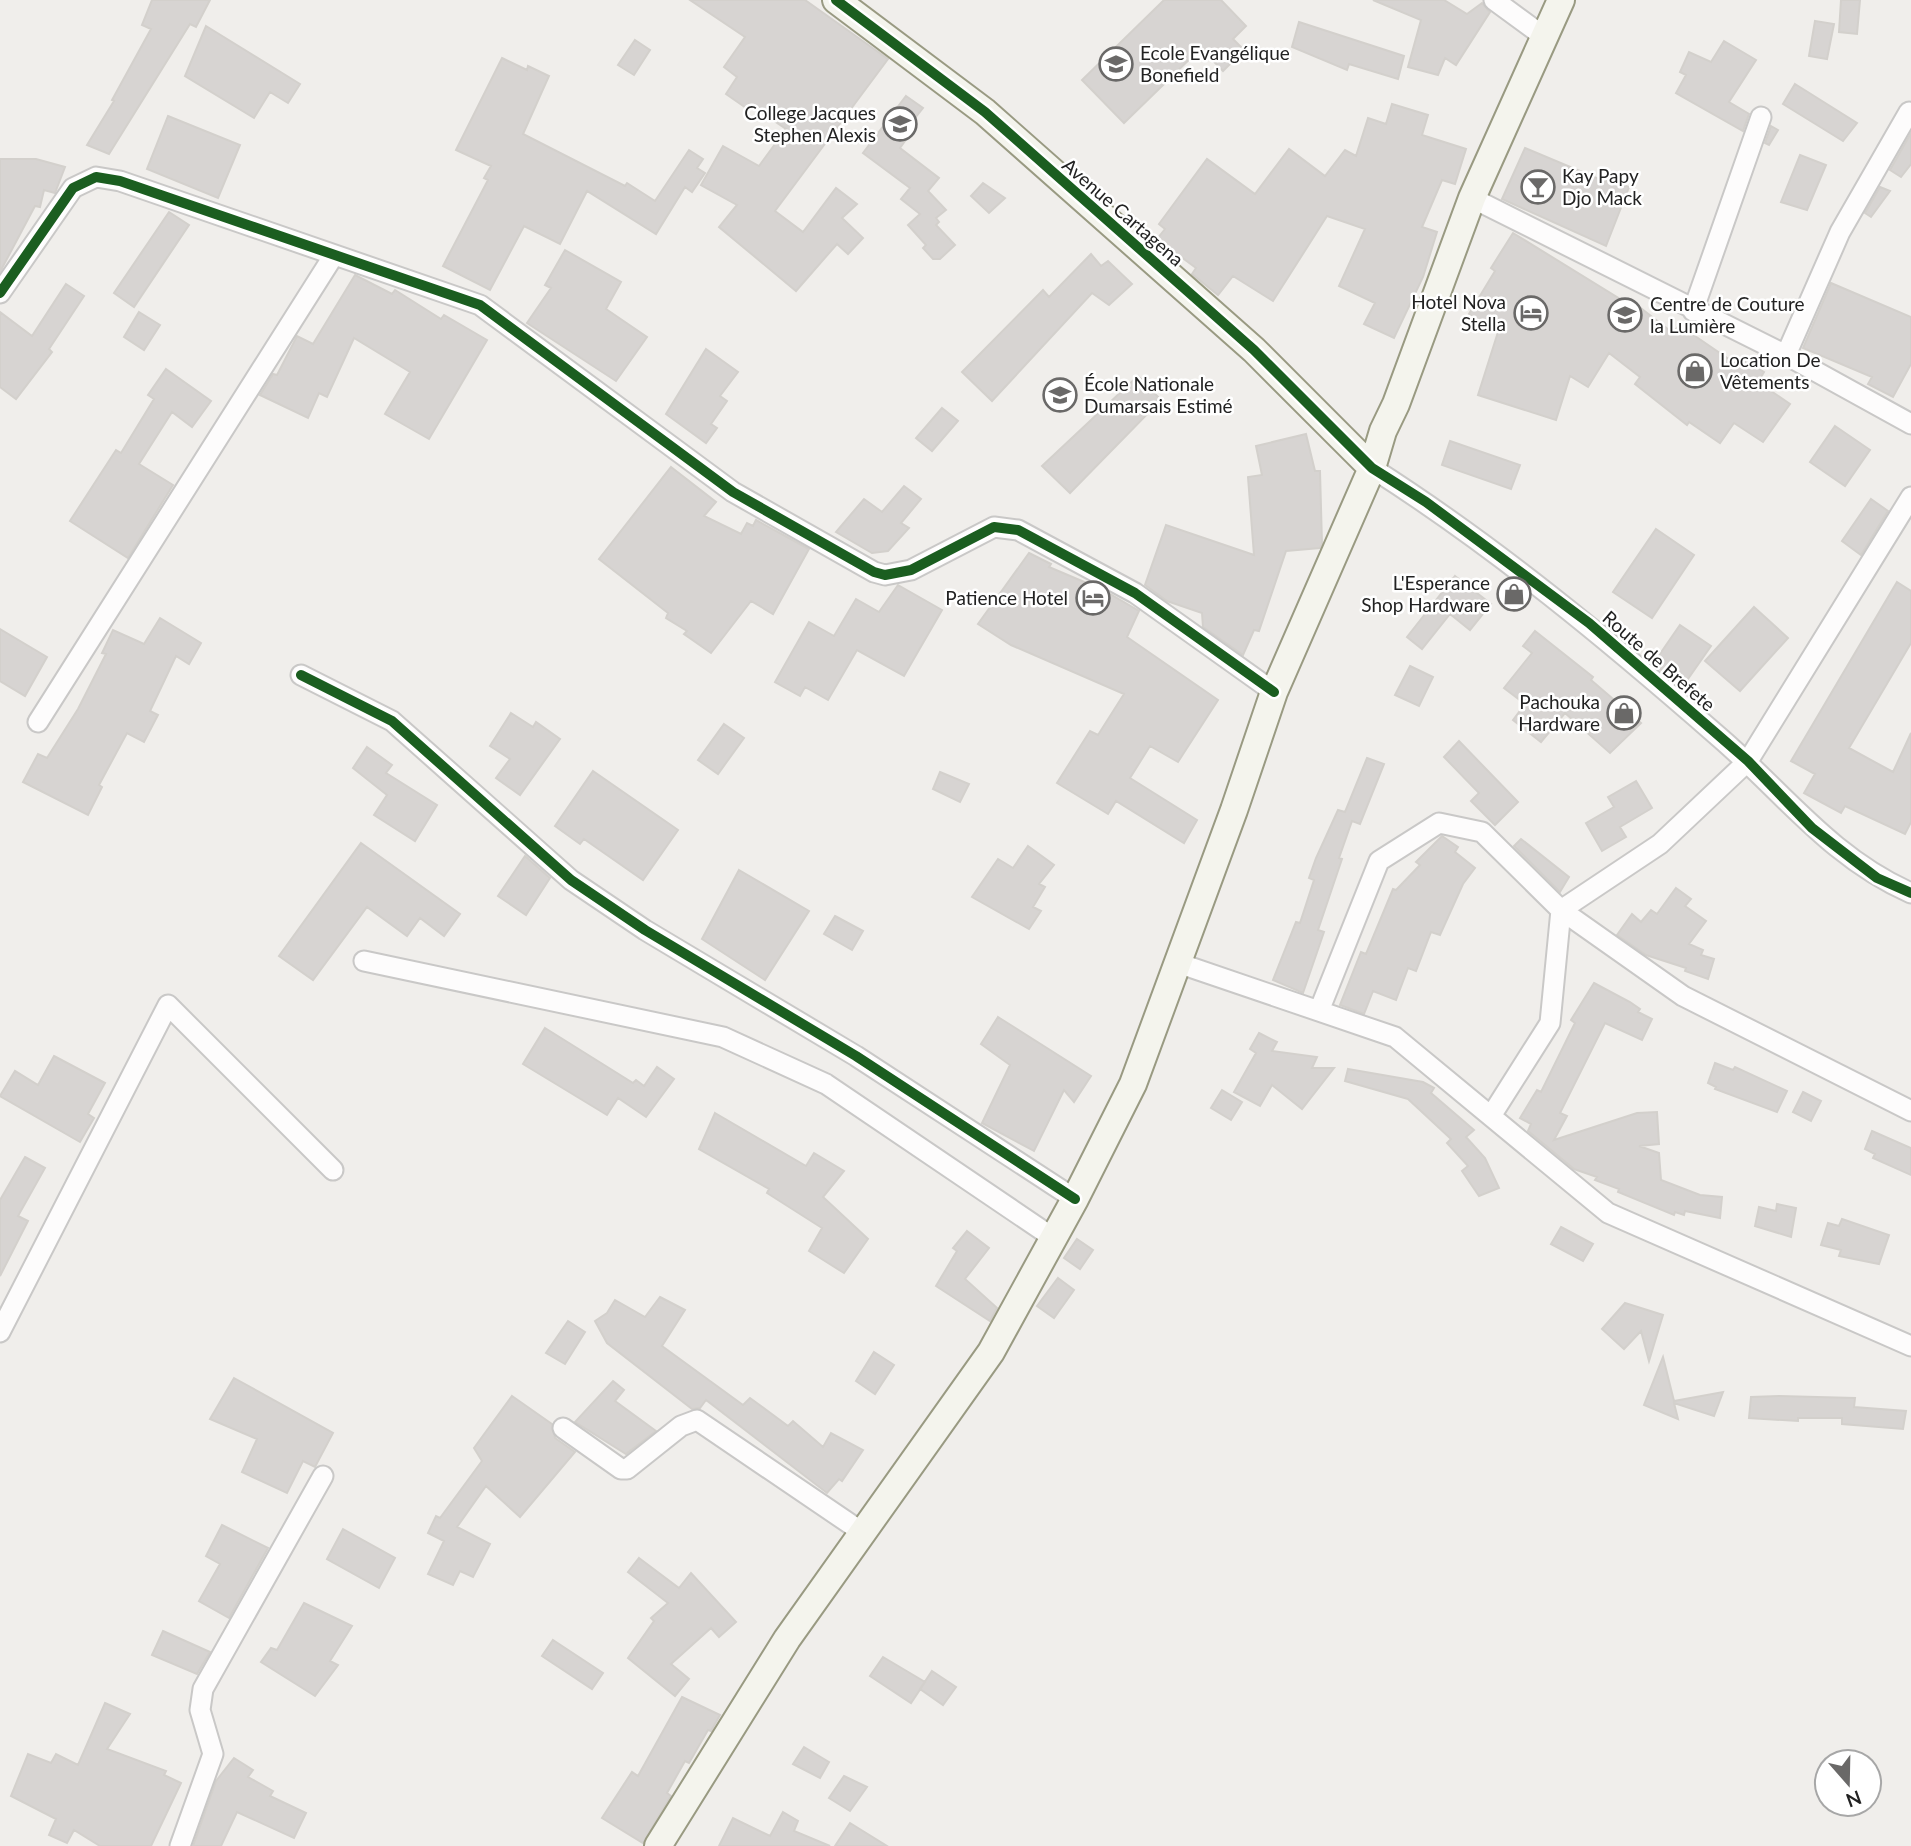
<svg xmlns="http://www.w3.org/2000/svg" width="1911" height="1846" viewBox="0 0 1911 1846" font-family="Lato,sans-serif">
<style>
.building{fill:#d7d4d2;stroke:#d3d0cc;stroke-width:2}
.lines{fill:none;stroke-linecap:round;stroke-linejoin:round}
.street-casing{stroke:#c9c8c7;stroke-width:23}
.secondary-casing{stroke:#999a82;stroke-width:30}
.street{stroke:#fdfcfc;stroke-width:19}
.secondary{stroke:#f4f4ed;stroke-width:26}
.cycleway-casing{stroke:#fff;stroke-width:15}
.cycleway{stroke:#1b5e20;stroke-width:10}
.labels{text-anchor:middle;stroke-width:5;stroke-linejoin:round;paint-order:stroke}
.poi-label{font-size:19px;fill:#222;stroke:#fff;text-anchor:start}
.street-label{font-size:19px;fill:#222;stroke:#fff}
</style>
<rect width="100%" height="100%" fill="#f0eeeb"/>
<!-- building -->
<path class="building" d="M152 0H210L196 27 190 24 109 154 87 145 114 101 112 100 151 29 142 25Z
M690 0H805L888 59 775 211 803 232 836 188 857 204 842 218 863 238 848 254 837 244 796 291 719 227 737 205 701 185 723 146 759 166 786 129 749 104 746 108 726 94 737 77 724 67 745 37Z
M1164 0H1221L1246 26 1233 39 1244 50 1223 71 1201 48 1124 123 1082 80Z
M1373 0H1444L1467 14 1482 3 1490 12 1456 65 1445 58 1438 75 1408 67 1421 20Z
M1841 0H1860L1857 34 1839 32Z
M1815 21 1834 24 1827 59 1809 56Z
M1299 22 1404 56 1398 79 1349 64 1347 70 1292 47Z
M206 26 300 84 288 103 270 92 254 118 185 76Z
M635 40 650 50 634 75 618 65Z
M1724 41 1756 60 1729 102 1749 114 1743 131 1676 93 1686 75 1680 72 1689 52 1711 62Z
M502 58 527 70 528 66 549 76 523 134 625 186 627 183 655 201 689 150 703 159 697 168 705 173 692 192 685 187 656 234 587 191 560 244 524 226 490 290 443 266 488 180 484 178 491 166 456 150Z
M1795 84 1857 123 1843 141 1783 104Z
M906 96 923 108 900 137 905 141 900 148 939 178 928 191 946 210 936 218 939 222 936 225 955 245 940 259H933L923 248 926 245 908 225 920 214 901 199 910 188 863 153Z
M1392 104 1428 115 1422 135 1466 149 1455 184 1442 180 1422 227 1437 232 1423 277 1394 338 1364 324 1375 303 1339 286 1365 229 1327 216 1273 301 1233 276 1218 295 1192 274 1196 268 1157 239 1165 229 1159 224 1207 159 1255 194 1289 149 1325 176 1345 150 1356 156 1368 118 1386 124Z
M168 116 240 145 218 198 147 169Z
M1771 126 1778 130 1769 145 1765 143Z
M1911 133V164L1901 177 1890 170Z
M1525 148 1606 182 1607 179 1629 187 1606 246 1502 199Z
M1800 155 1826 165 1807 210 1781 202Z
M0 159H36L65 167 55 193 44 190 40 207 35 206 0 272Z
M983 183 1005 198 989 213 971 196Z
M1880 187 1890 191 1871 217 1865 213Z
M169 212 189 225 134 307 114 293Z
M1513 233 1630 305 1633 302 1673 333 1679 325 1736 364 1741 357 1764 372 1758 382 1790 404 1763 442 1734 423 1720 443 1689 422 1687 425 1635 384 1640 377 1609 353 1588 387 1570 376 1556 420 1478 395 1498 332 1469 314 1495 271 1491 268Z
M565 250 621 282 606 309 647 337 616 381 527 323 551 288 545 285Z
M1091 254 1101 266 1108 261 1132 284 1109 305 1092 293 992 401 962 372 1043 290 1049 297Z
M355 275 392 294 395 290 441 319 444 315 487 340 429 439 385 414 410 372 354 338 327 397 319 393 308 418 260 395 273 374 277 375 297 336 313 344Z
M1831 283 1911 317V364L1893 397 1868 384 1872 377 1803 348Z
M66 284 84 296 49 349 52 352 16 399 0 387V312L32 336Z
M139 312 160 325 144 350 124 337Z
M706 349 738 372 720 396 727 401 711 424 717 428 706 443 666 414Z
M166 369 211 401 192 427 172 412 139 464 173 485 128 558 70 521 116 450 121 453 154 399 148 395Z
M1138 376 1161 400 1070 493 1042 466Z
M942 408 958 421 932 451 916 438Z
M1835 426 1870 450 1845 486 1810 462Z
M1306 434 1315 471H1320L1322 544 1320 548 1286 551 1259 631 1254 630 1243 655 1203 627 1202 613 1167 601 1145 585 1166 525 1254 555 1248 477 1262 475 1256 446Z
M1450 441 1520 465 1511 489 1442 465Z
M671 467 716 502 704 516 741 534 747 523 753 526 756 520 809 549 773 614 751 601 711 653 684 634 687 631 666 618 668 613 599 559Z
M904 486 921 499 901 523 909 528 888 551 872 553 836 532 864 499 882 512Z
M1871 499 1888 511 1861 555 1842 541Z
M1656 529 1694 555 1652 618 1613 592Z
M1029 553 1051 564 1049 567 1103 590 1139 611 1127 637 1218 700 1178 762 1150 746 1130 778 1197 820 1184 843 1116 801 1108 814 1057 783 1090 731 1098 735 1124 694 1011 645 978 624Z
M1455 576 1491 604 1470 630 1450 614 1422 649 1407 637Z
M1897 582 1911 591V643L1849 748 1893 772 1911 733V822L1905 834 1845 806 1841 813 1804 793 1815 774 1791 761Z
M898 585 942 610 904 676 857 650 828 700 805 687 800 696 775 682 809 622 834 636 856 599 879 612Z
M1754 607 1788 638 1740 691 1705 661Z
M160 618 201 643 189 664 176 656 150 711 158 715 144 742 127 733 99 785 102 787 88 815 23 782 38 754 47 758 78 709 106 654 102 653 113 630 144 644Z
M1680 625 1711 646 1683 686 1653 664Z
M0 629 47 657 25 696 0 681Z
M1535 631 1593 677 1591 680 1641 723 1610 753 1565 713 1541 742 1513 720 1525 704 1504 688 1532 653 1523 646Z
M1410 666 1433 677 1419 706 1395 695Z
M511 713 533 727 536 722 560 739 520 795 496 778 510 759 490 746Z
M724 724 744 738 718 774 698 760Z
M1459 741 1518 802 1495 825 1471 801 1479 793 1444 757Z
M367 747 392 765 386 773 437 805 415 841 374 815 387 795 353 768Z
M1367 758 1384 764 1360 824 1352 821 1339 858 1342 859 1318 930 1324 932 1303 993 1273 980 1296 922 1300 923 1314 880 1309 878 1316 858 1338 810 1345 812Z
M593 771 678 830 643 880 584 839 580 844 555 826Z
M940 772 969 784 960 802 933 789Z
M1636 781 1652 808 1620 827 1626 837 1602 851 1586 823 1614 807 1608 797Z
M1442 836 1458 847 1455 852 1475 868 1463 884 1440 935 1431 932 1416 971 1408 968 1396 1000 1373 991 1364 1014 1340 1005 1361 952 1366 954 1393 889 1396 890 1420 865 1416 862Z
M1521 839 1569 877 1560 892 1514 846Z
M361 843 460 914 444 936 420 918 407 936 367 907 313 980 279 956Z
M1028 846 1054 865 1039 884 1045 887 1033 907 1041 911 1029 929 972 897 998 859 1013 868Z
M525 856 550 878 526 915 498 896Z
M739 870 809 911 765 980 702 939Z
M1676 888 1691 899 1685 906 1706 921 1689 944 1703 950 1701 955 1714 959 1708 979 1685 971 1686 968 1646 955 1617 935 1632 914 1641 922 1651 910 1657 914Z
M835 916 863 931 852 950 824 934Z
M1594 983 1630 1002 1640 1009 1638 1012 1652 1019 1642 1040 1605 1023 1560 1113 1567 1116 1554 1140 1637 1113 1657 1112 1659 1144 1639 1146 1659 1153 1661 1180 1700 1195 1722 1197 1720 1218 1685 1211 1684 1215 1675 1212 1674 1215 1618 1192 1619 1189 1595 1180 1597 1177 1574 1169 1528 1131 1531 1124 1520 1118 1537 1090 1541 1092 1575 1023 1571 1020Z
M998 1017 1091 1076 1074 1102 1064 1090 1034 1151 982 1123 1010 1065 981 1044Z
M545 1028 633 1083 636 1080 644 1086 657 1067 674 1079 646 1117 618 1098 607 1115 523 1064Z
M1259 1033 1277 1042 1272 1051 1317 1057 1312 1068H1334L1302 1109 1272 1085 1260 1106 1234 1092 1256 1053 1250 1049Z
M54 1056 105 1083 88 1114 94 1118 80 1142 0 1096 15 1071 38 1085Z
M1715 1063 1733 1070 1735 1067 1787 1091 1777 1112 1715 1089 1716 1087 1708 1083Z
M1348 1069 1423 1082 1434 1088 1431 1093 1474 1130 1466 1137 1485 1158 1499 1188 1479 1196 1462 1171 1468 1166 1447 1143 1451 1139 1408 1099 1345 1081Z
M1222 1090 1242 1102 1231 1120 1211 1108Z
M1803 1092 1821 1101 1811 1121 1793 1112Z
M715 1113 806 1166 814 1153 844 1171 823 1197 868 1239 844 1273 809 1251 822 1228 767 1193 769 1189 699 1149Z
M1872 1131 1911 1148V1175L1873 1158 1875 1154 1865 1149Z
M25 1157 45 1168 18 1216 28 1221 0 1276V1200Z
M1777 1204 1796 1208 1791 1237 1755 1226 1759 1207 1776 1211Z
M1842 1219 1889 1235 1879 1264 1839 1256 1841 1250 1821 1245 1828 1223 1839 1226Z
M1561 1227 1593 1244 1583 1261 1551 1244Z
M967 1231 989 1248 965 1279 997 1308 990 1321 936 1286 957 1251 953 1248Z
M1077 1239 1093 1250 1080 1269 1064 1258Z
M1058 1278 1074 1290 1054 1318 1037 1306Z
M660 1297 685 1310 662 1346 743 1405 750 1398 788 1426 793 1421 823 1447 831 1433 863 1450 842 1481 839 1479 827 1493 706 1400 700 1408 692 1409 607 1343 595 1321 607 1313 615 1300 645 1317Z
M1625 1303 1663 1315 1649 1361 1641 1331 1624 1349 1602 1329Z
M568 1321 585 1332 565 1364 546 1353Z
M874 1352 894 1365 875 1394 856 1381Z
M1663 1357 1674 1401 1723 1392 1714 1416 1674 1403 1678 1419 1644 1405Z
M234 1378 333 1433 315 1467 303 1461 287 1493 242 1472 257 1439 210 1419Z
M613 1381 624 1390 615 1401 656 1431 626 1454 575 1422Z
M512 1396 552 1424 555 1438 575 1452 520 1517 486 1486 457 1527 490 1544 473 1577 460 1571 453 1585 428 1574 444 1541 428 1533 436 1516 440 1518 482 1461 474 1448Z
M1779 1396 1855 1398 1854 1407 1906 1411 1903 1429 1842 1424V1418H1798V1421L1749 1418 1751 1397Z
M222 1525 268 1548 229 1618 199 1601 220 1564 206 1556Z
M343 1529 395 1558 379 1588 327 1559Z
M639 1558 679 1588 691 1573 736 1622 719 1637 711 1628 671 1664 689 1679 675 1696 628 1658 654 1621 651 1618 668 1603 628 1572Z
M304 1603 352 1626 330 1661 338 1665 315 1696 261 1662 271 1648 277 1650Z
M163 1631 210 1652 197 1674 152 1655Z
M553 1640 603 1673 592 1689 542 1656Z
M883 1657 925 1682 911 1703 870 1676Z
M932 1671 956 1687 943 1705 920 1689Z
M682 1697 720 1715 711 1731 708 1730 689 1763 685 1761 667 1793 671 1796 643 1843 602 1818 632 1772 638 1776Z
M105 1703 130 1714 107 1749 166 1771 164 1775 181 1783 151 1846H100L74 1830 67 1843 49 1835 56 1819 11 1796 28 1754 51 1763 56 1754 78 1765Z
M804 1747 829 1762 820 1778 793 1764Z
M234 1758 253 1770 248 1777 273 1791 270 1796 306 1813 294 1838 237 1812 221 1846H193L216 1781Z
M844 1776 867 1787 850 1811 829 1798Z
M783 1812 798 1821 794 1831 830 1846H719L733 1818 770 1836Z
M850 1823 887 1846H835Z"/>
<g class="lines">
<defs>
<path id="street" d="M1494 0 1543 36
M1472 198 1786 355 1911 424
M0 293 73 188 96 177 120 181 480 305 733 492 874 572 885 575 911 570 994 527 1018 530 1135 593 1274 692
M1693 311 1761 117
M1786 355 1840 232 1909 112 1911 113
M1372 468C1496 547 1608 640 1719 737 1783 792 1831 858 1911 893
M301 675 392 721 571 880 645 930 856 1056 1075 1199
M38 722 334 255
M1561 910 1660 844 1748 761 1911 497
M364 961 723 1037 826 1084 1052 1237
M1178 963 1395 1037 1608 1213 1911 1346
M1319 1011 1379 861 1439 823 1482 832 1561 910 1683 996 1911 1111
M1491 1116 1550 1023 1561 910
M0 1332 168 1005 333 1170
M563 1428 621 1469H627L681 1426 697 1420 862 1532
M180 1846 213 1754 200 1710 203 1689 323 1476"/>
<path id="secondary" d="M836 0 985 112 1254 350 1372 468
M658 1846 787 1639 991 1352 1075 1199 1133 1084 1234 810 1274 692 1372 468 1383 431 1396 404 1472 198 1561 0"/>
</defs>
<!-- street casing -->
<use href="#street" class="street-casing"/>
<!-- secondary casing -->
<use href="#secondary" class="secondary-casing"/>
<!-- street -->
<use href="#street" class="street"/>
<!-- secondary -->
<use href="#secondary" class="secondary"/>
<defs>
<path id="cycleway" d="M836 0 985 112 1254 350 1372 468 1426 502 1589 623 1748 761 1812 828 1877 878 1911 893
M0 293 73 188 96 177 120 181 480 305 733 492 874 572 885 575 911 570 994 527 1018 530 1135 593 1274 692
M301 675 392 721 571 880 645 930 856 1056 1075 1199"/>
</defs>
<!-- cycleway casing -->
<use href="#cycleway" class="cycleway-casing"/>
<!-- cycleway -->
<use href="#cycleway" class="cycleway"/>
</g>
<!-- icons -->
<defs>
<symbol id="school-ring" viewBox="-11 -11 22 22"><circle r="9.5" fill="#fff" stroke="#6a6968" stroke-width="1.5"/><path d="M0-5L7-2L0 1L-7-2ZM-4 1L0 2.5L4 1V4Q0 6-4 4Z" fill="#6a6968"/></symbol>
<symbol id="bar-ring" viewBox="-11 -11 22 22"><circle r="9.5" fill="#fff" stroke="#6a6968" stroke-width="1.5"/><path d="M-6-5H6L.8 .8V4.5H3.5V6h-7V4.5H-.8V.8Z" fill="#6a6968"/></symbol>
<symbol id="hotel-ring" viewBox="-11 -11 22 22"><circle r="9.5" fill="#fff" stroke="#6a6968" stroke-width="1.5"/><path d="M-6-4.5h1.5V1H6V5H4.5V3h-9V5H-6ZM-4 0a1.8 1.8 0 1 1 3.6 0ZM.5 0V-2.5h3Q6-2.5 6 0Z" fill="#6a6968"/></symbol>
<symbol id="shop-ring" viewBox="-11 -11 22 22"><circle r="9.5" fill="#fff" stroke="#6a6968" stroke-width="1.5"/><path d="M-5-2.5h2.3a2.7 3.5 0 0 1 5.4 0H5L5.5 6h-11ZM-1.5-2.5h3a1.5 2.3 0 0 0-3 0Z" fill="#6a6968"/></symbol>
</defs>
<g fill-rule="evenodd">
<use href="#school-ring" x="1097" y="45" width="38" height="38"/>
<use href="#school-ring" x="881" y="105" width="38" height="38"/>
<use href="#bar-ring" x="1519" y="168" width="38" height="38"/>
<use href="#hotel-ring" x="1512" y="294" width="38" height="38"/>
<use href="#school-ring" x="1606" y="296" width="38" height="38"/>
<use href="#shop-ring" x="1676" y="352" width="38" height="38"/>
<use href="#school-ring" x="1041" y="376" width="38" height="38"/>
<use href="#shop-ring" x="1495" y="575" width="38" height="38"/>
<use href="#hotel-ring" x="1074" y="579" width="38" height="38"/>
<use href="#shop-ring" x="1605" y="694" width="38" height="38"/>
</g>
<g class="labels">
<!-- poi labels -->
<g class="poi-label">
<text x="1140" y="60">Ecole Evangélique<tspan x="1140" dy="22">Bonefield</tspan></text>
<text x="876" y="120" text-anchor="end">College Jacques<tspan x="876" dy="22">Stephen Alexis</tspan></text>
<text x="1562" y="183">Kay Papy<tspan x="1562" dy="22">Djo Mack</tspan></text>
<text x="1506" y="309" text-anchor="end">Hotel Nova<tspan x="1506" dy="22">Stella</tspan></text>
<text x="1650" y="311">Centre de Couture<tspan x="1650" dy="22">la Lumière</tspan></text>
<text x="1720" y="367">Location De<tspan x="1720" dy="22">Vêtements</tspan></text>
<text x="1084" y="391">École Nationale<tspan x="1084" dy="22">Dumarsais Estimé</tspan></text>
<text x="1490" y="590" text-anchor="end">L'Esperance<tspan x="1490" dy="22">Shop Hardware</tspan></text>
<text x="1068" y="605" text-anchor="end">Patience Hotel</text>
<text x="1600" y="709" text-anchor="end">Pachouka<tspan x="1600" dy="22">Hardware</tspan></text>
</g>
<!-- street labels -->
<g class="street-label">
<text transform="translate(1123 212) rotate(41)" y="7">Avenue Cartagena</text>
<text transform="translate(1659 661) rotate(41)" y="7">Route de Brefete</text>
</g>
</g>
<!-- north arrow -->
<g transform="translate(1848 1783) rotate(160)"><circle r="33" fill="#ffffff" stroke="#a7a7a7" stroke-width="2"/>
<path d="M0-5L12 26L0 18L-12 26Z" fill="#6a6968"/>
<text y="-10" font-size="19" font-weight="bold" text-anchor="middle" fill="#222222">N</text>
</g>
</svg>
